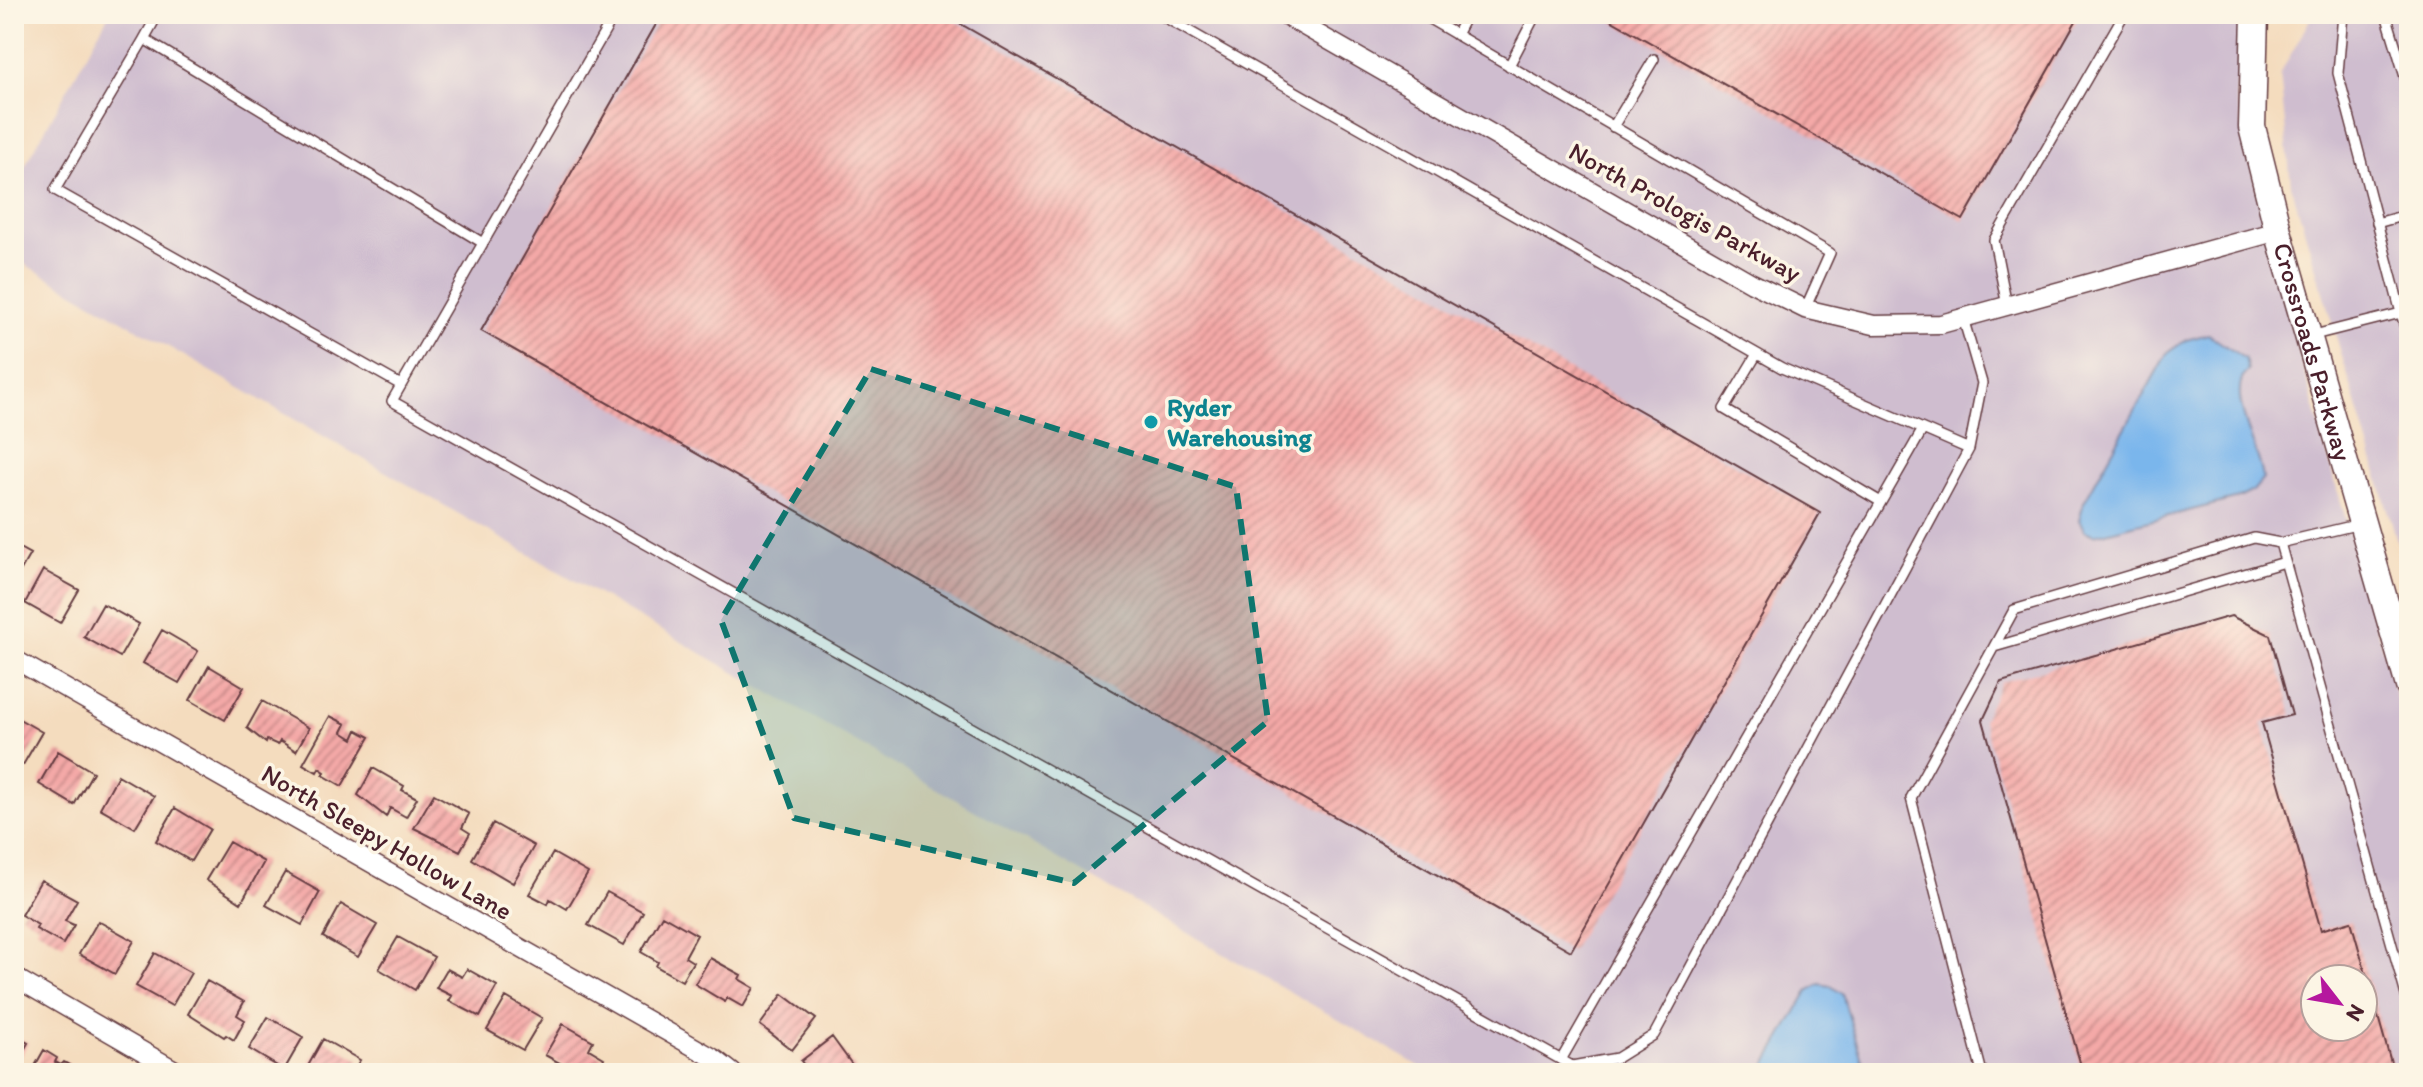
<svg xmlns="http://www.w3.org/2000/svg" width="2423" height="1087" viewBox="0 0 2423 1087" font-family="Itim,sans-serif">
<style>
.industrial{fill:#cfbdcf;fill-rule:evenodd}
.water{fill:#7ab6ec;stroke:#626a8c;stroke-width:2}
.building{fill:url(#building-hatch);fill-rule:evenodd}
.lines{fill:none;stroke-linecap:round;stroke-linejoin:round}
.lane-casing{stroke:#643b41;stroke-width:12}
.street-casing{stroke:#643b41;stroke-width:21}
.secondary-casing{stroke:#643b41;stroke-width:29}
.lane{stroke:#fff;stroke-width:9}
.street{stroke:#fff;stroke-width:18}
.secondary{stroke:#fff;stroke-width:26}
.marked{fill:#0f766e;fill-opacity:0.2;stroke:#0f766e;stroke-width:6;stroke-dasharray:16 10;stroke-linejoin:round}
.culture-dot{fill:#0f9aa8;stroke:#fcf5e5;stroke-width:3}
.labels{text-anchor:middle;stroke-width:7;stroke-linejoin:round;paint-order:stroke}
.street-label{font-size:26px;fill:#4a1f2b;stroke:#fcf5e5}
.culture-label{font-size:26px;font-weight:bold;fill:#0d838f;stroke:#fcf5e5;text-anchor:start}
</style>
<defs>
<pattern id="building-hatch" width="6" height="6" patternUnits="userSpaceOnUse" patternTransform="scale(2)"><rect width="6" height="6" fill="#f4a9a7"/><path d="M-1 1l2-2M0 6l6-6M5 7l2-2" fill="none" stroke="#c88988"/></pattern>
</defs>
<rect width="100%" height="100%" fill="#fcf5e5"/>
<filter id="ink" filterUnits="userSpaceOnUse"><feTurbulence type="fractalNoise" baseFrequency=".0125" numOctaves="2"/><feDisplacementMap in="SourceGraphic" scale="16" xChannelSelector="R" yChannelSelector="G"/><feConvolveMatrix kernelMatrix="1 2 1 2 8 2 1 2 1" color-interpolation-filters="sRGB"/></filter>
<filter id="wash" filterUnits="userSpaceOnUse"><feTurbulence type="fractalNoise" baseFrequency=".006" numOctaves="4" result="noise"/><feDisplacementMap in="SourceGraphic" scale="32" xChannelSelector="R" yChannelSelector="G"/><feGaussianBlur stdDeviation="1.8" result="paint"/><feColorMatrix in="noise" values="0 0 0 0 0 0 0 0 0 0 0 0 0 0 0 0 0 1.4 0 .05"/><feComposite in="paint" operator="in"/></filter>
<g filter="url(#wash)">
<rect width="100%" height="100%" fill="#f4dcbe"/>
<!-- industrial -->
<path class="industrial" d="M109 14H2241L2236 97 2274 266 2409 742V1073H1431L14 258V186ZM2315 979H2363V1027H2315Z
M2313 14H2409V581L2291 185 2280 74Z"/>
<!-- water -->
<path class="water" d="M2208 334 2245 359 2248 370C2224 394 2260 447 2263 479L2253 491 2239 498 2094 535 2085 531 2079 520 2084 502 2167 353 2186 340Z
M1819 984 1831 986 1842 994 1866 1073H1761L1808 991Z"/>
<g id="blocks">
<!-- building -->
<path class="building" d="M662 14H943L1820 513 1571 951 481 331Z
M1600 14H2080L1963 220Z
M14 545 30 554 14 582Z
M43 570 79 590 60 623 25 603Z
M103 604 139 624 120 657 84 637Z
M2231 616 2270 635 2292 715 2262 723 2321 930 2351 921 2394 1073H2083L1983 720 2001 682ZM2315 979H2363V1027H2315Z
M162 630 198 651 179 683 143 663Z
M209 666 244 687 225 720 190 700Z
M262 701 309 728 296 751 280 741 278 745 267 740 266 743 247 728Z
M14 716 42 732 23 765 14 760Z
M330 716 346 724 342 732 353 739 357 730 370 737 342 786 323 775 325 772 319 768 317 772 303 764Z
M58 751 93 772 74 805 39 784Z
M373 768 404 786 402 790 417 798 406 817 390 808 386 817 358 795Z
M118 775 154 796 135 828 100 808Z
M434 794 469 814 462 828 470 833 460 851 414 828Z
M175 808 210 829 191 861 156 841Z
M493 823 534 846 513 883 472 859Z
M229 842 264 862 241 903 206 880Z
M553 853 588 873 567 909 550 899 548 904 529 894Z
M285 872 320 892 302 925 266 905Z
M41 880 77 900 65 921 74 925 63 944 36 929 38 925 21 915Z
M607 892 643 912 624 945 588 925Z
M341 904 377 925 358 957 323 937Z
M662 915 697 935 685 957 693 962 682 981 656 966 658 962 641 952Z
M98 921 134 941 115 974 79 954Z
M398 937 434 957 415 990 379 969Z
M155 953 191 973 172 1006 136 986Z
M710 958 741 975 739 979 754 988 743 1007 727 998 725 1002 695 984Z
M447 969 462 977 467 969 497 986 480 1017 449 1001 452 996 436 988Z
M207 981 244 1002 237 1015 245 1020 234 1040 226 1035 224 1037 188 1014Z
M783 994 816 1019 792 1050 760 1025Z
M506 997 542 1018 523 1050 487 1030Z
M268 1017 303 1037 284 1070 249 1049Z
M563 1024 593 1041 589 1049 604 1058 596 1073 578 1068 576 1072 545 1055Z
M14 1035 28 1043 14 1068Z
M832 1037 856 1070 852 1073H810L801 1061Z
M323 1039 360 1060 352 1073H304Z
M44 1050 57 1058 55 1062 61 1065 64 1062 83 1073H31Z"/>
</g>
</g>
<g filter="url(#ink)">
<use href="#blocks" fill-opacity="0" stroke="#643b41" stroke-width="2"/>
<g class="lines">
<defs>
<path id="lane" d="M615 14 392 401 1572 1066 1617 1058 1654 1035 1969 449 1982 383 1963 318
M1159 14 1782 368 1969 449
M1421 14 1830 253 1805 309
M2343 14 2338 73 2401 313
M2386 14 2409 90
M1456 35 1467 14
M144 39 158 14
M1509 66 1536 14
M1613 127 1654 59
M2377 223 2409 214
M2007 306 1994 240 2124 14
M2310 336 2401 313 2409 341
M1757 354 1724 409 1881 502
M401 385 55 190 144 39 483 243
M2280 543 2409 1006
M1994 647 2285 562
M1561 1060 1923 429
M1982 1073 1911 798 2014 610 2254 538 2280 543 2360 524"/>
<path id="street" d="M1283 14 1752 283 1805 309 1874 325 1941 324 2278 231
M14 659 715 1059 733 1073
M14 977 180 1073"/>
<g id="secondary">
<path id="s1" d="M2255 14 2252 127 2278 231 2409 686"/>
</g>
</defs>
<!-- lane casing -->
<use href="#lane" class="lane-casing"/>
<!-- street casing -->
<use href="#street" class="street-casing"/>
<!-- secondary casing -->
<use href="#secondary" class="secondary-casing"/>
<!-- lane -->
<use href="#lane" class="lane"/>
<!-- street -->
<use href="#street" class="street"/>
<!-- secondary -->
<use href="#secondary" class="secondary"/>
</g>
</g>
<!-- marked area -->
<path class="marked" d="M871 369 1236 487 1268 721 1074 883 794 818 721 620Z"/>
<!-- markers -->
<circle class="culture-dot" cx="1151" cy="422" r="8"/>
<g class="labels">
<!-- street labels -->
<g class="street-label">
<text transform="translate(1685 212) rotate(29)" y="9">North Prologis Parkway</text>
<text dy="9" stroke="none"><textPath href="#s1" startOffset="346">Crossroads Parkway</textPath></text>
<text transform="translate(387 842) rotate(30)" y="9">North Sleepy Hollow Lane</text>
</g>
<!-- culture labels -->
<g class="culture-label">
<text x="1167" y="416">Ryder<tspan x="1167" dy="30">Warehousing</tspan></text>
</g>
</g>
<!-- margin -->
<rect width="2423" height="1087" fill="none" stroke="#fcf5e5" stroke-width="48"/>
<!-- north arrow -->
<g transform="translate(2339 1003) rotate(121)"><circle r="38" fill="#fcf5e5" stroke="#b59f9b" stroke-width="2"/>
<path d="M0-6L14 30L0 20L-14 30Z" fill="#b5179e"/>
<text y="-12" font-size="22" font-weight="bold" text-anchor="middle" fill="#4a1f2b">N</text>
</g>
</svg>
